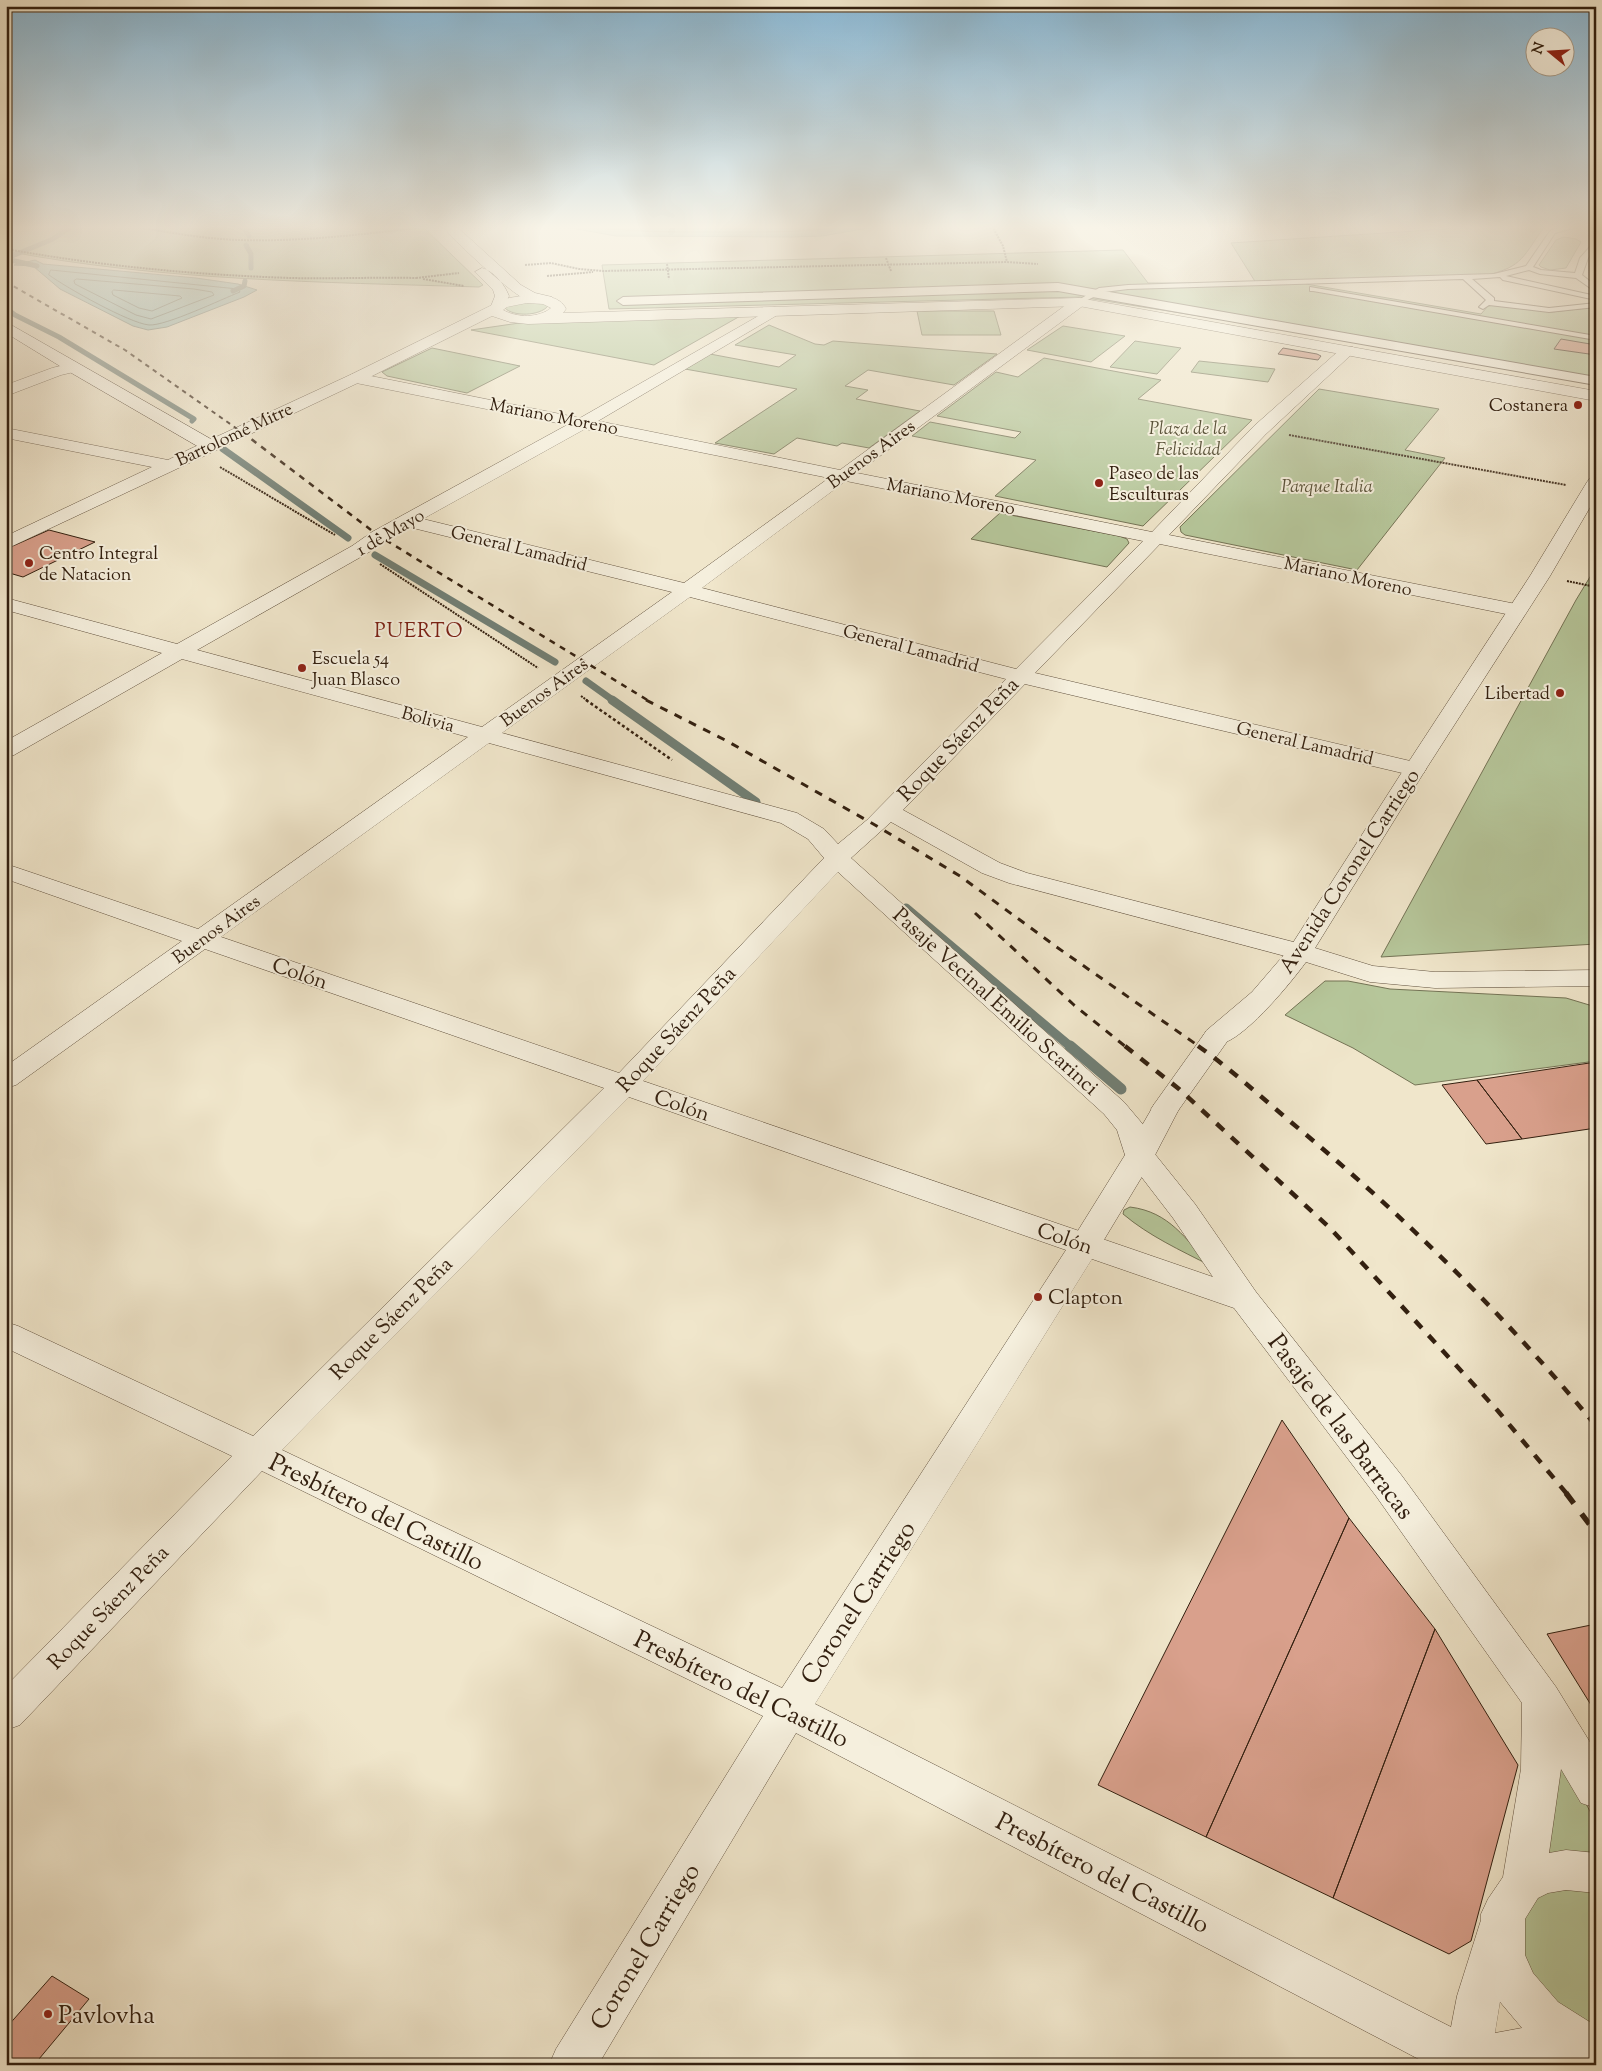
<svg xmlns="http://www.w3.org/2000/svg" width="1602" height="2071" viewBox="0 0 1602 2071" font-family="'Sorts Mill Goudy',serif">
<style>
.green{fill:#b6c69a;stroke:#747355}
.water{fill:#9abfb8;stroke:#717f75}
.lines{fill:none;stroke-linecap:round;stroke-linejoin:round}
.shore{stroke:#667064;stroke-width:1}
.stream-far3{stroke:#717f75;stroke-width:5}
.stream-far2{stroke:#717f75;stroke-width:7}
.stream-far1{stroke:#717f75;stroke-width:9}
.stream{stroke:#717f75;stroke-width:11}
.building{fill:#d9a08c;stroke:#332010}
.service-casing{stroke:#62523f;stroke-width:2}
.pedestrian-casing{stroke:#62523f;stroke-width:2}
.minor-casing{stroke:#62523f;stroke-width:1}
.tertiary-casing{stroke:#62523f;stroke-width:1}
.secondary-casing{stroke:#332010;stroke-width:1}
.path-far1{stroke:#332010;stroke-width:2;stroke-dasharray:2 1;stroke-linecap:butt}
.path{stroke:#332010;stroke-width:2.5;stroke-dasharray:3 2.5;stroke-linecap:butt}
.service{fill:#f5efdd;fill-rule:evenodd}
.pedestrian{fill:#f5efdd;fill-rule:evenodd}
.minor{fill:#f5efdd;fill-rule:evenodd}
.tertiary{fill:#f5efdd;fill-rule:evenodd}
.secondary{fill:#f5efdd;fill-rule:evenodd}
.rail-far4{stroke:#332010;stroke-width:2;stroke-dasharray:4.5 4.5;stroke-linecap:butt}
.rail-far3{stroke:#332010;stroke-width:2.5;stroke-dasharray:6 6;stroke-linecap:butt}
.rail-far2{stroke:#332010;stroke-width:3;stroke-dasharray:8 8;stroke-linecap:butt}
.rail-far1{stroke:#332010;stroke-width:4.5;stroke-dasharray:10 10;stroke-linecap:butt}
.rail{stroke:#332010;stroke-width:5.5;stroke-dasharray:13 13;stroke-linecap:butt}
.poi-dot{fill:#8f2418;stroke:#f5efdd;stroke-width:2}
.labels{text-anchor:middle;stroke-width:4;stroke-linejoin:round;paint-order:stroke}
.far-poi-label{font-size:18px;fill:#332010;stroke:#f5efdd;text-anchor:start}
.far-street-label{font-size:18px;fill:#332010;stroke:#f5efdd}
.far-park-label{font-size:18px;font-style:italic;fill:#5a5239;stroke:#f5efdd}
.far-quarter-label{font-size:20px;letter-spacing:1px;fill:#7a1f14;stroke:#f5efdd}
.street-label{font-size:21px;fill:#332010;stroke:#f5efdd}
.poi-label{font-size:21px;fill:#332010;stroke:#f5efdd;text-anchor:start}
.near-street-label{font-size:25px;fill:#332010;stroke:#f5efdd}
.near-poi-label{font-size:25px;fill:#332010;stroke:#f5efdd;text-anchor:start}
</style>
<rect width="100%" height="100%" fill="#f0e6cb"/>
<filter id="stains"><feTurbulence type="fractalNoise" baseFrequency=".004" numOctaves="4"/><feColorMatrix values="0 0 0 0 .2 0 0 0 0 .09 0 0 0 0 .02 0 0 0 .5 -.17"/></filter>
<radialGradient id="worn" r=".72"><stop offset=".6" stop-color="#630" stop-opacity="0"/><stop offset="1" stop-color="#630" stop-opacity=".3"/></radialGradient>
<!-- green -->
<path class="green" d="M6 226H422L483 285 479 287C322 282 162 281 6 251Z
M1491 226 1544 227C1524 255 1523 267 1487 275L1300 283 1481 314 1488 306 1493 305 1552 312 1596 307V379L1080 297 609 309 602 265 1123 250 1148 283H1256L1231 243Z
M1564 237 1576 239 1581 242 1566 268 1550 270 1541 267 1539 265 1556 240Z
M540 301 548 306C540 316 513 317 505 308L507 305Z
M917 311H994L1001 335H922Z
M742 315 654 365 471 330 540 320Z
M769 325 815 344 824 345 833 341 997 354 954 385 868 370 845 386 868 390 856 399 920 411 869 448 842 443 837 446 797 438 774 454 715 443 797 389 685 369 710 354 779 367 796 355 735 345Z
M1063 326 1125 336 1091 362 1027 350Z
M1135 341 1181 348 1157 374 1110 367Z
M432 348 520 366 467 393 387 376 382 372Z
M1044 358 1161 380 1138 399 1252 420 1143 526 995 496 1036 460 912 436 930 422 1015 438 1021 432 937 416 996 372 1018 377Z
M1199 361 1275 369 1268 382 1191 372Z
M1319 389 1439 409 1405 450 1445 458 1357 570 1185 535 1181 532 1180 527Z
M1000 513 1119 536 1127 539 1129 543 1107 567 971 539Z
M1596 567V944L1381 957 1576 600Z
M1325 981H1348L1390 989 1566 998 1596 1007V1061L1415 1085 1353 1048 1285 1015Z
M1130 1207C1170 1212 1185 1239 1211 1266 1180 1250 1149 1236 1123 1214L1124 1210Z
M1554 1746 1596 1822V1852L1562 1853 1535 1861Z
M1596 1888V2028L1556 2008 1522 1964 1520 1919 1542 1891Z"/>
<!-- water -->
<path class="water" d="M560 226H880L822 236 793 237 616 236Z
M35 260 43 264 196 278 238 284 257 290 244 297 167 327 148 330 133 326 60 289 33 266 14 265Z"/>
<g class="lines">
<!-- shore -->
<path class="shore" d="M585 226C627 232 669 232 711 232 758 232 805 233 852 226
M739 226H802
M51 270 238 289 240 292C222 299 166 326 149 325 129 323 67 288 49 275Z
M77 279 194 289 212 292 214 295 151 319 136 315 75 284 74 281Z
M114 290 180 296 182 298 152 311 139 308 113 295 112 292Z"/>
<!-- stream-far3 -->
<path class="stream-far3" d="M249 236 246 231 251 226
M246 245 251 254V268
M7 258 53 239 72 226
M6 259 37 266
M233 291 244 286 245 281
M6 308 15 315 59 337 194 419 192 421"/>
<!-- stream-far2 -->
<path class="stream-far2" d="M223 449 348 538
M375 555 555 662
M586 681 614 701"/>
<!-- stream-far1 -->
<path class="stream-far1" d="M612 700 756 802
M906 908 1071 1047"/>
<!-- stream -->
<path class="stream" d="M1070 1046 1121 1089"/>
</g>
<!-- building -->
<path class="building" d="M1561 339 1596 345V355L1554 349Z
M1283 348 1317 354 1321 356 1318 360 1278 354Z
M49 530 95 542 23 577 6 572V549Z
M1596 1062V1128L1522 1139 1477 1080Z
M1477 1080 1522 1139 1486 1144 1442 1085Z
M1282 1420 1349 1518 1206 1837 1098 1785Z
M1349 1518 1435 1629 1333 1898 1206 1837Z
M1596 1624V1713L1547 1634Z
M1435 1629 1518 1765 1471 1941 1449 1954 1333 1898Z
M52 1976 89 1999 34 2065H6V2028Z"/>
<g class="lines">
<defs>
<path id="service" d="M1562 226H1580L1555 233 1533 267 1541 270 1575 273 1580 258 1596 240V247L1588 258 1582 275 1596 286V292L1576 278 1540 274 1529 270 1506 276 1596 296V300L1503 280 1500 277 1472 279 1494 298V301L1549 308 1596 303V307L1549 312 1489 305 1483 309 1479 307 1486 300 1463 279 1128 289 1104 292 1079 304 1075 302 1099 288 1128 285 1494 274 1526 266 1550 231Z
M1310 287 1596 336V340L1313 291H1310Z"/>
<path id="pedestrian" d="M1058 283 1596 377V385L1058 291 623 305 617 301 623 297Z"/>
<path id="minor" d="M1079 298 1084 299 1086 302 1084 305 857 473 1152 532 1254 426 1343 347H1353L1356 350 1353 353 1266 434 1169 535 1516 604 1523 606 1526 610 1523 614 1516 616 1160 544 1035 673 1423 764 1426 769 1423 774 1415 776 1025 684 903 810 1000 863 1027 873 1309 946 1313 952 1309 958 1300 960 1009 883 982 873 891 822 851 858 1124 1102 1146 1128 1154 1153 1195 1204 1256 1292 1402 1476 1556 1687 1596 1752V1808L1581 1803 1561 1769 1549 1853 1566 1850 1596 1853V1893L1566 1890 1548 1893 1538 1898 1525 1919V1955L1533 1973 1558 2002 1596 2026V2065H1430L796 1733 598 2065H549L556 2049 763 1716 262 1471 20 1725 6 1730V1686L232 1456 6 1348V1322L18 1326 253 1436 604 1088 205 949 16 1085 6 1088V1066L182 941 6 879V864L198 929 468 737 182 659 14 755 6 757V741L162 653 6 610V598L177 644 352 546 372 532 567 425 356 383 350 381 348 378 350 375 356 373 580 418 774 307 779 308 781 311 779 314 598 421 840 470 1074 299ZM585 429 829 478 684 583 423 519ZM846 481 1143 541 1016 669 702 588ZM409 527 672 592 482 727 197 650 366 554ZM690 597 1006 679 867 820 838 844 824 829 797 813 502 733ZM489 743 781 823 808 839 824 858 619 1073 221 937ZM838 872 1104 1114 1117 1130 1125 1155 1130 1162 1173 1218 1213 1277 643 1081ZM629 1097 1066 1250 782 1688 282 1450ZM1092 1259 1234 1308 1376 1496 1522 1703 1521 1769 1503 1877 1488 1899 1481 1914V1920L1457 1996 1451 2027 815 1704ZM1500 2002 1501 2003 1522 2028 1495 2033Z
M73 363 78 365 81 368 78 371 61 375 6 396V385L52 368Z
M6 428 168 460 190 449H202L204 453 202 457 6 549V536L152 467 6 438Z
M1217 1028 1227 1030 1231 1036 1175 1115 1165 1118 1155 1115 1151 1109 1155 1103 1207 1030Z"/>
<path id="tertiary" d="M527 295C540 295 560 295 566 309L563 313 1079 298 1596 391V401L1079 306 528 324 510 322 492 316 362 381 202 457H190L188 453 190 449 350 375 490 306 498 300ZM527 303 543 304 551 308C539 318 517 318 503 310L507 307Z
M1596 477V497L1550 576 1426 769 1315 948 1373 966 1435 972 1596 970V986L1435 988 1370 982 1306 962C1290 984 1250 1032 1226 1042 1220 1045 1214 1044 1207 1042L1203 1036 1207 1030 1252 992 1289 949 1404 769 1530 576 1587 482 1590 478Z
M1165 1100 1175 1103 1179 1109 1155 1155 1096 1253 1085 1256 1074 1253 1069 1245 1125 1155 1155 1103Z"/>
<path id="secondary" d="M443 226H456L521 285 535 293 552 297 554 300 552 303C544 305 533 302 525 299 512 294 450 238 443 226Z
M482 268C494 271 505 285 509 296L503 309H493L491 306 495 296 493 290 475 272Z
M6 322 216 442 218 446 216 450H204L68 371 6 333Z"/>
</defs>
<!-- service casing -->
<use href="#service" class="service-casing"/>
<!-- pedestrian casing -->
<use href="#pedestrian" class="pedestrian-casing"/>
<!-- minor casing -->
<use href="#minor" class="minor-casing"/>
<!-- tertiary casing -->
<use href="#tertiary" class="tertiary-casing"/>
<!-- secondary casing -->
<use href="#secondary" class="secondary-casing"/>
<!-- path-far1 -->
<path class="path-far1" d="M131 226C167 232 204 239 240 240 302 242 364 234 426 227
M992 226 1003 246 1007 262
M6 249C101 266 196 275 292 278 334 279 375 277 417 278
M886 258 891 271
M667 264 669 279
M525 265 551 263 579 269 603 271 1007 262 1038 264
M547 276 593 272
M416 278 459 273
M423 279 464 286
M1289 435 1566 485
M220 467 335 535
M380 564 538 668
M1567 581 1596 587
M581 696 588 701"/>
<!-- path -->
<path class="path" d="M586 700 672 760"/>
<!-- service -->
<use href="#service" class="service"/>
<!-- pedestrian -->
<use href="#pedestrian" class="pedestrian"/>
<!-- minor -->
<use href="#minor" class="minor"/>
<!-- tertiary -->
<use href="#tertiary" class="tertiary"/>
<!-- secondary -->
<use href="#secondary" class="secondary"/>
<!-- rail-far4 -->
<path class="rail-far4" d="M6 282 125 350 243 433"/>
<!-- rail-far3 -->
<path class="rail-far3" d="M242 432 379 536 649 701"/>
<!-- rail-far2 -->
<path class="rail-far2" d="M646 700 727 741 875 825 960 876 1058 948 1200 1047
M975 913 1074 1005 1126 1047"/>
<!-- rail-far1 -->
<path class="rail-far1" d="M1125 1046 1179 1089 1330 1228 1498 1411 1567 1494
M1198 1046C1231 1069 1261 1097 1292 1123 1402 1214 1505 1315 1596 1426"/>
<!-- rail -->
<path class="rail" d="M1566 1493 1596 1533"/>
</g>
<!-- sky -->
<linearGradient id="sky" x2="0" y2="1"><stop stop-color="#89b8d5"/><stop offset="0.44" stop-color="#f8f4e8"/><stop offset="1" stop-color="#f8f4e8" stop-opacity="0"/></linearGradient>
<rect width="1602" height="516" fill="url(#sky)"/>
<!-- markers -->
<g class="poi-dot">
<circle cx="1578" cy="405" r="5"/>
<circle cx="1099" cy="483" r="5"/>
<circle cx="29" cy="563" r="5"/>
<circle cx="302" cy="668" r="5"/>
<circle cx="1560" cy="693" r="5"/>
<circle cx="1038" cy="1297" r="5"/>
<circle cx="48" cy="2014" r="5"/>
</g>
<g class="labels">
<!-- far-poi labels -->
<g class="far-poi-label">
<text x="1568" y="411" text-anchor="end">Costanera</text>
<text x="1109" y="479">Paseo de las<tspan x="1109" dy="21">Esculturas</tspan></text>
<text x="39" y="559">Centro Integral<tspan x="39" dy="21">de Natacion</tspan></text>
<text x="312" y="664">Escuela 54<tspan x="312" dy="21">Juan Blasco</tspan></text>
<text x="1550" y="699" text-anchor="end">Libertad</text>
</g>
<!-- far-street labels -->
<g class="far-street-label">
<text transform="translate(554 416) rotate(11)" y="6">Mariano Moreno</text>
<text transform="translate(234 434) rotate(-25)" y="6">Bartolomé Mitre</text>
<text transform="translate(871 454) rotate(-36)" y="6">Buenos Aires</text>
<text transform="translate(951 496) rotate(11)" y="6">Mariano Moreno</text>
<text transform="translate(390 532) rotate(-30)" y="6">1 de Mayo</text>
<text transform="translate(519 548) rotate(14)" y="6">General Lamadrid</text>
<text transform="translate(1348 576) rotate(12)" y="6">Mariano Moreno</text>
<text transform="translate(911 648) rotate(15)" y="6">General Lamadrid</text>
<text transform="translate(544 692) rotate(-36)" y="6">Buenos Aires</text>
<text transform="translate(428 719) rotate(15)" y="6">Bolivia</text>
<text transform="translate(1305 743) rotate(13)" y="6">General Lamadrid</text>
<text transform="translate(216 929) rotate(-36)" y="6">Buenos Aires</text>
</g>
<!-- far-park labels -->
<g class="far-park-label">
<text x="1188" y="434">Plaza de la<tspan x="1188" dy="21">Felicidad</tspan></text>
<text x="1327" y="492">Parque Italia</text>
</g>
<!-- far-quarter labels -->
<g class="far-quarter-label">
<text x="419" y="637">PUERTO</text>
</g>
<!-- street labels -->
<g class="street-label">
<text transform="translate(958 739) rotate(-46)" y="7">Roque Sáenz Peña</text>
<text transform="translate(1349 871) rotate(-57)" y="7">Avenida Coronel Carriego</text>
<text transform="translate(300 973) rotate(19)" y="7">Colón</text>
<text transform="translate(996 1001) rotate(42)" y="7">Pasaje Vecinal Emilio Scarinci</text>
<text transform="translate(676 1029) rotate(-47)" y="7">Roque Sáenz Peña</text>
<text transform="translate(682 1105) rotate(19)" y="7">Colón</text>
<text transform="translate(1065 1238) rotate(19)" y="7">Colón</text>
<text transform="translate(391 1318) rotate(-45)" y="7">Roque Sáenz Peña</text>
<text transform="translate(108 1607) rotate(-46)" y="7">Roque Sáenz Peña</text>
</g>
<!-- poi labels -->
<g class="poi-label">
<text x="1048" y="1304">Clapton</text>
</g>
<!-- near-street labels -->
<g class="near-street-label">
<text transform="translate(1342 1426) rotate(53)" y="9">Pasaje de las Barracas</text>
<text transform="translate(377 1511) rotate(26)" y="9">Presbítero del Castillo</text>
<text transform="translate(857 1602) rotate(-57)" y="9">Coronel Carriego</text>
<text transform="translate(742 1688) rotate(26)" y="9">Presbítero del Castillo</text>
<text transform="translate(1103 1872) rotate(27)" y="9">Presbítero del Castillo</text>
<text transform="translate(644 1946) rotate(-59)" y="9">Coronel Carriego</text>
</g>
<!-- near-poi labels -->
<g class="near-poi-label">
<text x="58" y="2023">Pavlovha</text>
</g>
</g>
<!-- margin -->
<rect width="1602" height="2071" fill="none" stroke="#f0e6cb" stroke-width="25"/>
<rect x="8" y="8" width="1587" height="2056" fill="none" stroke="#332010" stroke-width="2.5"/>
<rect x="12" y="12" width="1577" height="2046" fill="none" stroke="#332010"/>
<!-- north arrow -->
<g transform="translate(1550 52) rotate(288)"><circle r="24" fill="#f5efdd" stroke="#a79c8b"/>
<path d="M0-4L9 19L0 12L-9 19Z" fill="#8f2418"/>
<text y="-8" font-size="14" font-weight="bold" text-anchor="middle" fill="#332010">N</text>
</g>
<rect width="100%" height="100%" filter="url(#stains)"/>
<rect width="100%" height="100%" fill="url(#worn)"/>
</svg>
